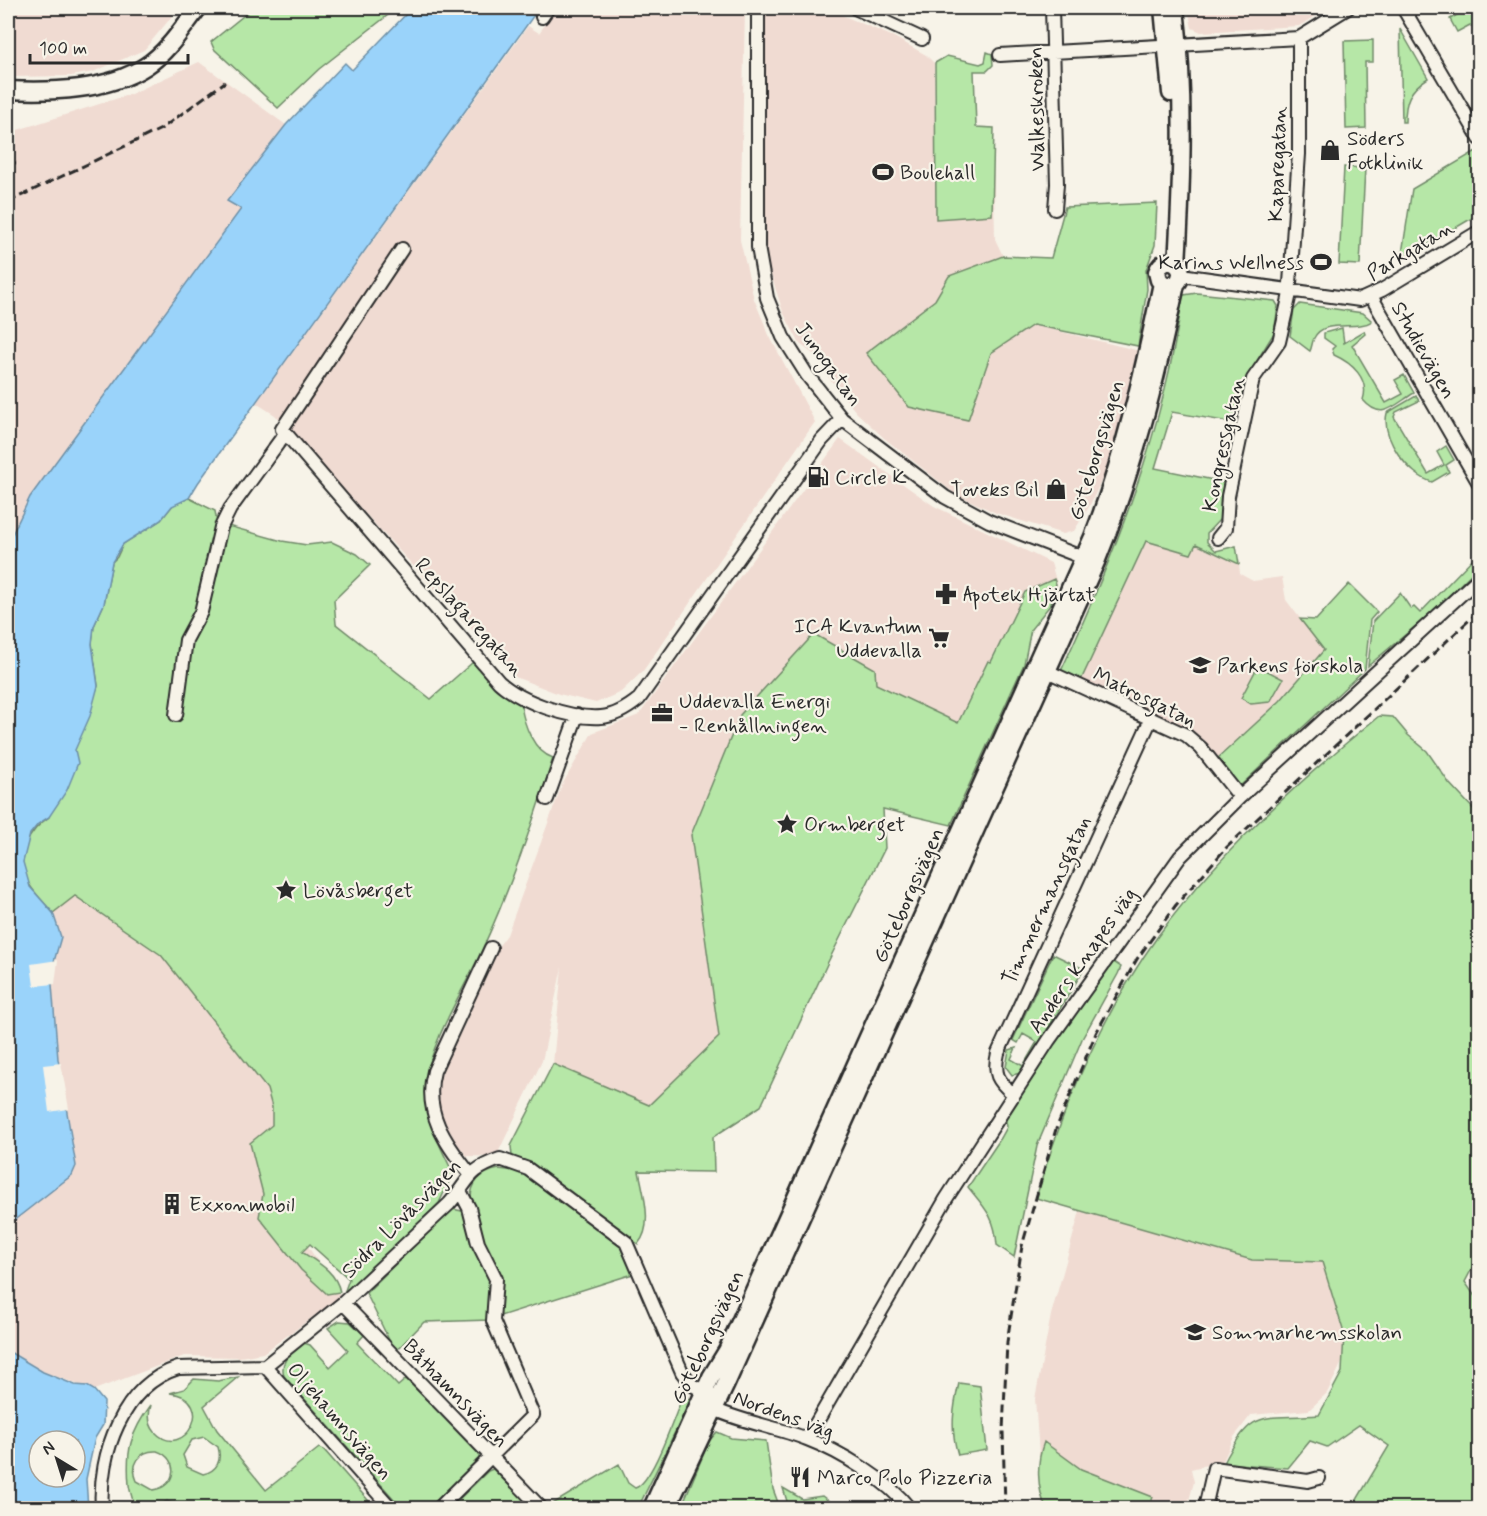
<svg xmlns="http://www.w3.org/2000/svg" width="1487" height="1516" viewBox="0 0 1487 1516" font-family="Mynerve,sans-serif">
<style>
.built{fill:#f0dbd2}
.green{fill:#b6e7a7;stroke:#708969;stroke-width:1.5;fill-rule:evenodd}
.water{fill:#9ad3fa;stroke:#6e90a7;stroke-width:1.5;fill-rule:evenodd}
.pier{fill:#f7f3e8}
.lines{fill:none;stroke-linecap:round;stroke-linejoin:round}
.minor-casing{stroke:#2b2b2b;stroke-width:16}
.major-casing{stroke:#2b2b2b;stroke-width:21}
.minor{stroke:#f7f3e8;stroke-width:12}
.major{stroke:#f7f3e8;stroke-width:16}
.rail{stroke:#2b2b2b;stroke-width:3;stroke-dasharray:9 4.5;stroke-linecap:butt}
.labels{text-anchor:middle;stroke-width:4.5;stroke-linejoin:round;paint-order:stroke}
.street-label{font-size:21px;fill:#2b2b2b;stroke:#f7f3e8}
.poi-label{font-size:21px;fill:#2b2b2b;stroke:#f7f3e8;text-anchor:start}
</style>
<rect width="100%" height="100%" fill="#f7f3e8"/>
<filter id="ink" filterUnits="userSpaceOnUse"><feTurbulence type="fractalNoise" baseFrequency=".0167" numOctaves="2"/><feDisplacementMap in="SourceGraphic" scale="12" xChannelSelector="R" yChannelSelector="G"/><feConvolveMatrix kernelMatrix="1 2 1 2 8 2 1 2 1" color-interpolation-filters="sRGB"/></filter>
<g filter="url(#ink)">
<!-- built -->
<path class="built" d="M8 8H179L144 50 93 72 71 76 8 77Z
M557 8H745L740 240 754 299 769 335 815 422 643 671 621 692 596 703 559 694 515 677 275 415 256 403 528 26 539 33Z
M765 8H825L894 37 926 55 934 63 935 134 993 133 995 239 1003 256 949 276 935 300 866 353 967 420 991 353 1033 325 1140 351 1116 449 1089 507 1074 531 1063 534 996 513 954 493 884 438 856 412 826 374 825 363 800 344 783 312 768 265 765 246 763 11Z
M1188 8H1329L1299 26 1201 32 1192 28Z
M199 62 286 125 228 201 242 209 30 497 8 543V133L131 94Z
M840 439 934 506 1051 563 1057 584 1056 594 1051 606 1035 621 1028 632 980 753 691 835 719 1037 649 1105 553 1064 562 967 542 1061 496 1157 467 1156 441 1124 437 1105 438 1082 447 1057 463 1028 497 948 507 935 562 785 592 733 639 715Z
M1146 541 1190 554 1195 544 1239 564 1240 574 1253 581 1282 577 1286 600 1324 650 1280 701 1217 759 1190 733 1175 723 1081 680Z
M74 896 161 955 267 1089 272 1107V1125L307 1245 341 1297 263 1353 240 1357 184 1356 94 1390 43 1372 8 1351V1225L72 1175 58 1059 51 972 53 913Z
M1256 1141 1323 1262 1348 1350 1327 1393 1309 1410 1251 1415 1234 1437 1223 1461 1191 1469 1194 1482 1187 1508H1043L1035 1399 1051 1315 1080 1211 1252 1260Z"/>
<!-- green -->
<path class="green" d="M253 8H397L319 69 278 108 214 49 211 42Z
M1469 8H1474L1479 23 1472 27 1470 25 1457 32 1450 19Z
M1400 29 1428 78C1409 90 1405 101 1405 122H1402Z
M1373 40V62H1365L1366 128 1346 129 1344 41Z
M987 52 992 54 993 65 987 71H974L976 127 994 128 992 215 936 219 935 63 947 56 980 64 985 62Z
M1476 151 1479 158V214L1401 260 1412 189Z
M1344 167 1365 168 1360 265 1339 264Z
M1157 203 1155 245 1146 270 1147 289 1138 346 1033 325 991 353 968 420 909 407 866 353 935 300 949 276 1003 256 1051 258 1065 207Z
M1197 293 1275 301 1278 306 1274 333 1245 380 1235 423 1172 412 1155 468 1223 482 1226 487 1221 518 1207 533V542L1216 551 1236 546 1239 564 1196 544 1191 554 1146 541 1081 680 1061 671C1116 552 1164 430 1182 300L1184 295Z
M1300 304 1363 313 1372 321C1356 332 1325 317 1314 338 1312 342 1312 347 1310 351L1290 336 1294 310Z
M1342 328 1344 343 1364 331 1365 334 1352 345 1386 403 1403 394 1395 380 1404 375 1414 393C1394 405 1382 422 1363 400 1370 379 1352 363 1334 355L1332 349 1335 346 1324 338V333Z
M1416 396 1419 401 1396 412 1394 417 1428 474 1444 465 1437 452 1446 446 1454 460 1446 465 1449 472 1432 482C1408 475 1381 438 1387 413Z
M189 498 215 511 217 523 282 541 307 545 332 542 357 554 370 565 334 600 336 624 431 699 473 662 497 690 521 705C524 725 533 751 553 758 533 823 510 890 481 952 464 989 430 1043 426 1082 422 1117 439 1143 453 1173L439 1203 342 1299 349 1279 310 1244 302 1252C319 1263 336 1272 340 1292L327 1294 301 1270 259 1217 263 1194 250 1143 272 1125V1107L267 1089 161 955 75 896 53 913C44 902 32 891 26 879 16 855 29 830 49 817L98 686 92 643 94 626 104 604 112 562 117 557 123 544 161 520 173 505Z
M1479 552V566L1431 613 1368 666 1373 621 1400 593 1411 609 1414 607 1420 613Z
M1054 579 1056 584 1051 604 1031 629 1024 664 951 825 883 809 885 848 828 962 761 1106 713 1137 714 1172 639 1171C643 1193 654 1226 638 1244L531 1164 512 1156 511 1146 553 1064 649 1105 719 1037 691 835 740 715 814 634 875 669 876 684 958 723 988 661 991 662 1025 592Z
M1349 584 1377 612 1370 620 1365 669 1239 787 1217 759 1280 701 1324 650 1300 619 1316 620Z
M1258 666 1283 679 1270 702 1251 704 1241 698Z
M1379 716 1393 717 1408 735 1427 751 1449 783 1479 815 1480 1253 1465 1282 1479 1302V1508H1352L1389 1446 1359 1425 1327 1447 1310 1441 1288 1468 1224 1463C1253 1406 1263 1420 1319 1415L1342 1372 1344 1333 1322 1262 1252 1260 1036 1198C1063 1107 1102 1014 1158 936 1217 855 1301 779 1379 716Z
M1053 954 1084 969 1021 1073 1012 1075 1006 1067 1009 1050 1016 1048 1011 1059 1023 1066 1037 1042 1023 1034 1018 1043 1013 1040Z
M1112 961 1121 967 1118 974 1082 1039 1037 1146 1014 1257 997 1245C995 1217 985 1208 968 1187L1001 1138 1007 1127 1005 1116 1017 1096Z
M499 1169 524 1172 622 1245 636 1273 497 1317C498 1306 502 1292 501 1280 500 1272 493 1263 489 1255 475 1226 452 1178 499 1169Z
M452 1209 467 1212 493 1278 490 1320 424 1322 395 1352 366 1293Z
M339 1321 350 1322 364 1335 357 1343 398 1386 406 1379 479 1452V1463L432 1508H402L284 1376C279 1359 292 1353 304 1343L310 1345 330 1367 348 1350 328 1328Z
M238 1377 204 1406 217 1430 266 1490 319 1448 324 1450 375 1508H181L167 1501 154 1508H134C134 1501 130 1493 129 1485 126 1451 130 1433 151 1405 148 1415 148 1424 155 1432 184 1463 219 1398 170 1393L184 1389 194 1379 218 1381ZM204 1437 218 1447C222 1461 217 1471 203 1474L187 1467 183 1455 192 1440ZM157 1451C180 1459 177 1487 153 1490L137 1481C130 1465 139 1450 157 1451Z
M959 1383 980 1386 987 1450 958 1455C950 1429 953 1409 959 1383Z
M685 1391 690 1401 638 1508H546L619 1464 628 1483 635 1488C653 1483 676 1411 685 1391Z
M717 1432 731 1438 766 1441 773 1489 780 1508H681L709 1441Z
M1044 1442 1081 1469 1153 1497 1149 1508H1046C1037 1488 1036 1463 1044 1442Z
M493 1469 534 1508H450L488 1471Z
M783 1488 802 1499 822 1496 838 1508H789Z"/>
<!-- water -->
<path class="water" d="M412 8H539L198 483 189 498 172 506 161 520 123 544 112 562 104 604 94 626 92 644 98 686 90 716 75 750 78 763 67 790 49 817 38 824 30 834 23 862 30 887 53 913 61 937 51 972 58 1059 76 1166 72 1175 8 1225V543L30 497 241 209 227 201 231 196 286 125 345 63 352 70Z
M8 1351 43 1372 75 1385 87 1386 94 1390 104 1402 103 1425 95 1438 86 1479 88 1508H8ZM39 1441H75V1477H39Z"/>
<!-- pier -->
<path class="pier" d="M58 960 55 984 34 986 31 964Z
M61 1063 69 1109 49 1112 43 1065Z"/>
<g class="lines">
<defs>
<path id="minor" d="M758 8V247L767 298 783 337 807 375 842 419 945 497 989 521 1089 560
M855 8 922 39
M1052 8 1057 184 1055 209
M1403 8 1480 139
M542 17 548 8
M1000 55 1299 38 1348 8
M402 249 282 429 499 682C521 702 570 719 601 717 615 716 628 708 639 699L822 440 842 419
M1181 275 1360 300 1382 290 1480 231
M1371 296 1480 485
M1218 538 1226 528 1228 496 1253 379 1279 342 1289 298 1299 154V38
M1047 671 1186 735 1201 748 1240 797
M176 715 186 640 201 612 221 527 230 509 284 435
M547 799 577 715
M1013 1094C998 1081 993 1074 998 1053L1151 719
M470 1174C445 1143 423 1112 434 1071L491 948
M343 1303 541 1508
M265 1366 343 1303 449 1204C471 1179 466 1171 500 1159L528 1169 626 1242 682 1372 692 1385 711 1395
M707 1406C739 1422 774 1426 807 1439 841 1452 887 1480 909 1508
M807 1439 946 1199 1049 1040 1180 857 1240 797 1480 577
M102 1508C98 1455 123 1385 178 1368L265 1366 391 1508
M439 1508 533 1415 493 1321 496 1279 478 1243 469 1208 460 1191
M1205 1508 1214 1468 1308 1481 1319 1478"/>
<path id="major" d="M1163 8 1171 93
M1175 8C1185 93 1182 178 1177 264
M8 90C51 92 108 91 146 66 168 52 183 27 198 8
M652 1508 711 1377 727 1351 1093 537C1125 454 1144 370 1162 283
M667 1508 726 1384 1096 562C1133 472 1156 380 1176 284 1192 268 1165 250 1157 272L1159 280 1166 286 1176 284"/>
</defs>
<!-- minor casing -->
<use href="#minor" class="minor-casing"/>
<!-- major casing -->
<use href="#major" class="major-casing"/>
<!-- minor -->
<use href="#minor" class="minor"/>
<!-- major -->
<use href="#major" class="major"/>
<!-- rail -->
<path class="rail" d="M8 162 16 163
M8 202 161 129 225 82
M1005 1508 1003 1431 1007 1342 1022 1246 1056 1129 1096 1033 1137 959 1176 905 1226 848 1480 610"/>
</g>
</g>
<!-- icons -->
<defs>
<symbol id="shop-bare" viewBox="-9 -9 18 18"><path d="M-5-2.5h2.3a2.7 3.5 0 0 1 5.4 0H5L5.5 6h-11ZM-1.5-2.5h3a1.5 2.3 0 0 0-3 0Z" fill="#2b2b2b" stroke="#f7f3e8" stroke-width="2.5" paint-order="stroke"/></symbol>
<symbol id="stadium-bare" viewBox="-9 -9 18 18"><path d="M0-5a6.5 5 0 1 0 0 10a6.5 5 0 1 0 0-10ZM-3.5-1.8h7v3.6h-7Z" fill="#2b2b2b" stroke="#f7f3e8" stroke-width="2.5" paint-order="stroke"/></symbol>
<symbol id="fuel-bare" viewBox="-9 -9 18 18"><path d="M-5.5-6h7V0h2V4h1.3V-2.5L3-4.5l.8-.8L6-3V5H2.5V1h-1V6h-7ZM-4.2-4.7v3.2H.2V-4.7Z" fill="#2b2b2b" stroke="#f7f3e8" stroke-width="2.5" paint-order="stroke"/></symbol>
<symbol id="pharmacy-bare" viewBox="-9 -9 18 18"><path d="M-2-6h4v4h4v4h-4v4h-4v-4h-4v-4h4Z" fill="#2b2b2b" stroke="#f7f3e8" stroke-width="2.5" paint-order="stroke"/></symbol>
<symbol id="supermarket-bare" viewBox="-9 -9 18 18"><path d="M-6-5.5h2.5l.6 2H6L4.5 2H-2.5L-4.4-4H-6ZM-1.5 3.2a1.3 1.3 0 1 0 .1 0ZM3 3.2a1.3 1.3 0 1 0 .1 0Z" fill="#2b2b2b" stroke="#f7f3e8" stroke-width="2.5" paint-order="stroke"/></symbol>
<symbol id="school-bare" viewBox="-9 -9 18 18"><path d="M0-5L7-2L0 1L-7-2ZM-4 1L0 2.5L4 1V4Q0 6-4 4Z" fill="#2b2b2b" stroke="#f7f3e8" stroke-width="2.5" paint-order="stroke"/></symbol>
<symbol id="office-bare" viewBox="-9 -9 18 18"><path d="M-6-3h4V-5.5h4V-3h4V5H-6ZM-1-4.5V-3h2v-1.5ZM-6 0V1H6V0Z" fill="#2b2b2b" stroke="#f7f3e8" stroke-width="2.5" paint-order="stroke"/></symbol>
<symbol id="sight-bare" viewBox="-9 -9 18 18"><path d="M0-6L1.8-2.2L6-1.7L2.9 1.2L3.7 5.4L0 3.3L-3.7 5.4L-2.9 1.2L-6-1.7L-1.8-2.2Z" fill="#2b2b2b" stroke="#f7f3e8" stroke-width="2.5" paint-order="stroke"/></symbol>
<symbol id="building-bare" viewBox="-9 -9 18 18"><path d="M-4-6H4V6H1V3H-1V6H-4ZM-2.5-4.3h1.7v1.8h-1.7ZM.8-4.3h1.7v1.8H.8ZM-2.5-1h1.7V.8h-1.7ZM.8-1h1.7V.8H.8Z" fill="#2b2b2b" stroke="#f7f3e8" stroke-width="2.5" paint-order="stroke"/></symbol>
<symbol id="restaurant-bare" viewBox="-9 -9 18 18"><path d="M-5-6h1v4h1v-4h1v4h1v-4h1v5L-1.5 .5V6h-2V.5L-5-1ZM5-6V6H3V1.5H1.5Q1.5-4 5-6Z" fill="#2b2b2b" stroke="#f7f3e8" stroke-width="2.5" paint-order="stroke"/></symbol>
</defs>
<g fill-rule="evenodd">
<use href="#shop-bare" x="1315" y="135" width="30" height="30"/>
<use href="#stadium-bare" x="868" y="157" width="30" height="30"/>
<use href="#stadium-bare" x="1306" y="247" width="30" height="30"/>
<use href="#fuel-bare" x="803" y="462" width="30" height="30"/>
<use href="#shop-bare" x="1041" y="474" width="30" height="30"/>
<use href="#pharmacy-bare" x="931" y="579" width="30" height="30"/>
<use href="#supermarket-bare" x="924" y="623" width="30" height="30"/>
<use href="#school-bare" x="1185" y="650" width="30" height="30"/>
<use href="#office-bare" x="647" y="698" width="30" height="30"/>
<use href="#sight-bare" x="772" y="809" width="30" height="30"/>
<use href="#sight-bare" x="271" y="875" width="30" height="30"/>
<use href="#building-bare" x="157" y="1189" width="30" height="30"/>
<use href="#school-bare" x="1180" y="1317" width="30" height="30"/>
<use href="#restaurant-bare" x="785" y="1462" width="30" height="30"/>
</g>
<g class="labels">
<!-- street labels -->
<g class="street-label">
<text transform="translate(1036 109) rotate(-91)" y="7">Walkeskroken</text>
<text transform="translate(1277 164) rotate(-88)" y="7">Kaparegatan</text>
<text transform="translate(1410 250) rotate(-31)" y="7">Parkgatan</text>
<text transform="translate(1424 350) rotate(60)" y="7">Studievägen</text>
<text transform="translate(829 364) rotate(54)" y="7">Junogatan</text>
<text transform="translate(1223 444) rotate(-78)" y="7">Kongressgatan</text>
<text transform="translate(1096 450) rotate(-73)" y="7">Göteborgsvägen</text>
<text transform="translate(470 617) rotate(48)" y="7">Repslagaregatan</text>
<text transform="translate(1145 697) rotate(26)" y="7">Matrosgatan</text>
<text transform="translate(908 895) rotate(-66)" y="7">Göteborgsvägen</text>
<text transform="translate(1046 900) rotate(-65)" y="7">Timmermansgatan</text>
<text transform="translate(1082 960) rotate(-55)" y="7">Anders Knapes väg</text>
<text transform="translate(401 1218) rotate(-45)" y="7">Södra Lövåsvägen</text>
<text transform="translate(707 1337) rotate(-65)" y="7">Göteborgsvägen</text>
<text transform="translate(456 1393) rotate(46)" y="7">Båthamnsvägen</text>
<text transform="translate(784 1414) rotate(20)" y="7">Nordens väg</text>
<text transform="translate(340 1421) rotate(49)" y="7">Oljehamnsvägen</text>
</g>
<!-- poi labels -->
<g class="poi-label">
<text x="1347" y="145">Söders<tspan x="1347" dy="24">Fotklinik</tspan></text>
<text x="900" y="179">Boulehall</text>
<text x="1304" y="269" text-anchor="end">Karins Wellness</text>
<text x="835" y="484">Circle K</text>
<text x="1039" y="496" text-anchor="end">Toveks Bil</text>
<text x="963" y="601">Apotek Hjärtat</text>
<text x="922" y="633" text-anchor="end">ICA Kvantum<tspan x="922" dy="24">Uddevalla</tspan></text>
<text x="1217" y="672">Parkens förskola</text>
<text x="679" y="708">Uddevalla Energi<tspan x="679" dy="24">- Renhållningen</tspan></text>
<text x="804" y="831">Ormberget</text>
<text x="303" y="897">Lövåsberget</text>
<text x="189" y="1211">Exxonmobil</text>
<text x="1212" y="1339">Sommarhemsskolan</text>
<text x="817" y="1484">Marco Polo Pizzeria</text>
</g>
</g>
<!-- margin -->
<rect width="1487" height="1516" fill="none" stroke="#f7f3e8" stroke-width="30"/>
<rect x="15" y="15" width="1457" height="1486" fill="none" stroke="#2b2b2b" stroke-width="2" filter="url(#ink)"/>
<!-- north arrow -->
<g transform="translate(57 1459) rotate(322)"><circle r="28" fill="#f7f3e8" stroke="#a5a39c" stroke-width="1.5"/>
<path d="M0-4.5L10 22L0 15L-10 22Z" fill="#2b2b2b"/>
<text y="-9" font-size="16" font-weight="bold" text-anchor="middle" fill="#2b2b2b">N</text>
</g>
<!-- scale -->
<path d="M30 54v9h158v-9" fill="none" stroke="#2b2b2b" stroke-width="3"/>
<text x="39" y="54" font-size="18" fill="#2b2b2b" stroke="#f7f3e8" stroke-width="4.5" paint-order="stroke">100 m</text>
</svg>
